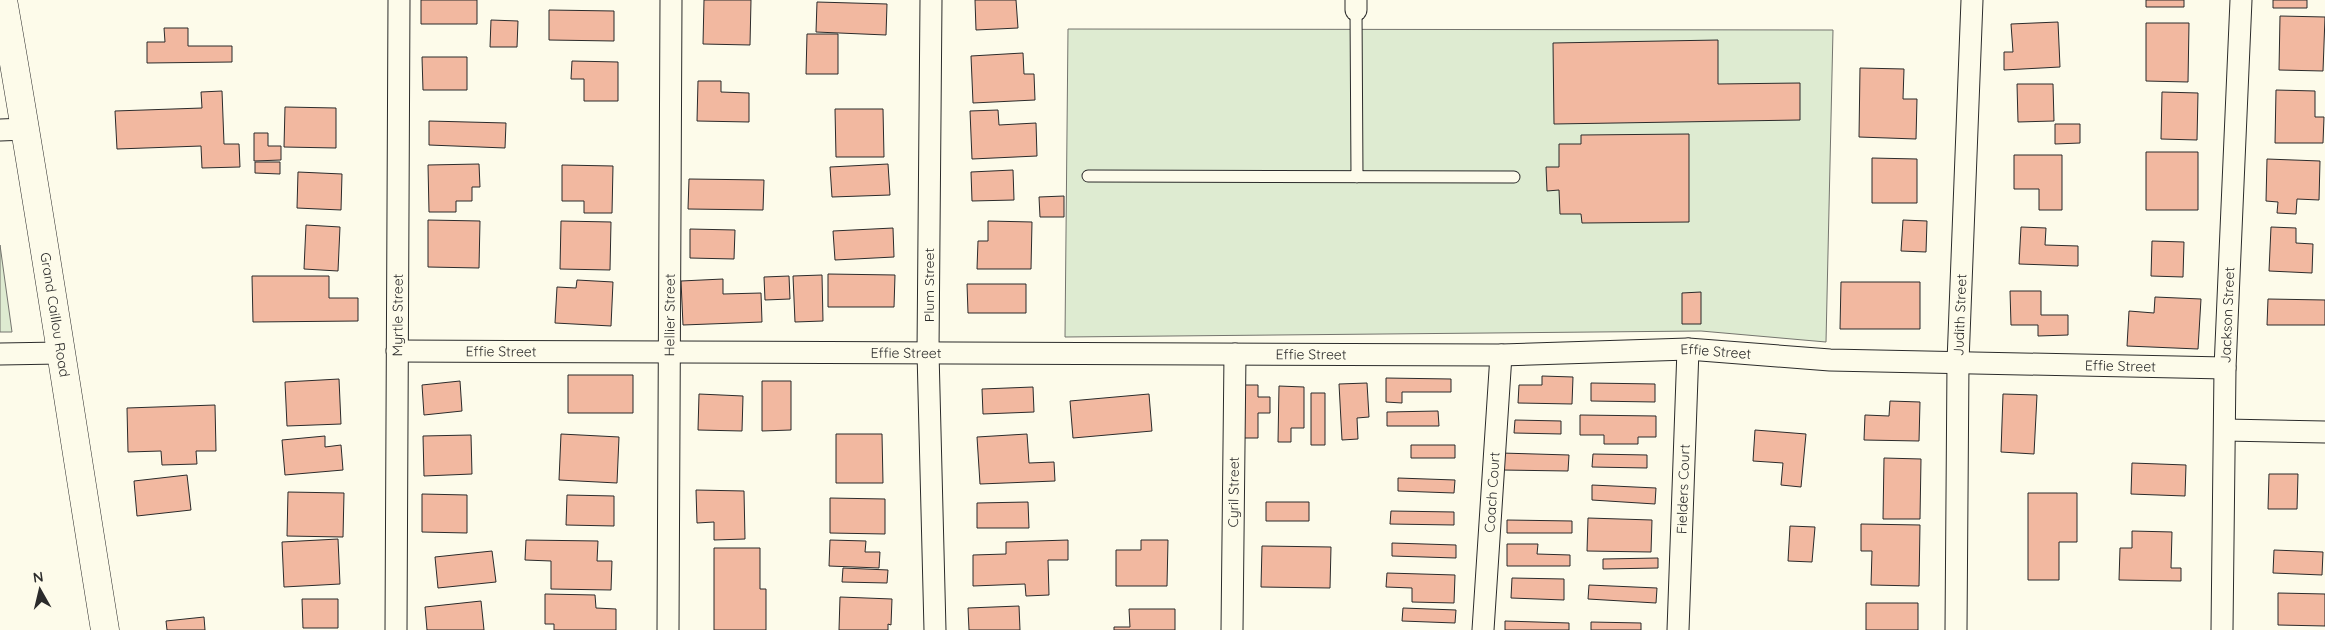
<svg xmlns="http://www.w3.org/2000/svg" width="2325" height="630" viewBox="0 0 2325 630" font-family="Quicksand,sans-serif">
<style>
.green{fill:#deebd1;stroke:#74746e}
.building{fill:#f2b8a0;stroke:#2b2b2b}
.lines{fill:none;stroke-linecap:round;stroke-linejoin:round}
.lane-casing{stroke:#2b2b2b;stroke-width:13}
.street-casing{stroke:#2b2b2b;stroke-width:23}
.secondary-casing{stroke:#2b2b2b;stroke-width:29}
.lane{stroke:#fdfbea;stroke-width:11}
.street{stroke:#fdfbea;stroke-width:21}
.secondary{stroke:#fdfbea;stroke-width:28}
.labels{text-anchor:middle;stroke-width:4;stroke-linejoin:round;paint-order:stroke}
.street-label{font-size:14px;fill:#2b2b2b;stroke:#fdfbea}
</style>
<rect width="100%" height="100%" fill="#fdfbea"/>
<!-- green -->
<path class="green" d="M1068 29 1833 30 1826 342 1701 331 1065 337Z
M0 245 12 332H0Z"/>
<!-- building -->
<path class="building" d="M421 0H477V24H421Z
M704 0H751L750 45 703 44Z
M975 0H1016L1018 28 976 30Z
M2146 0H2184V7H2146Z
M2273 0H2307V8H2273Z
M817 2 887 4 886 35 816 32Z
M549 10 614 11V41L549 40Z
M2280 16 2325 17 2323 71 2279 70Z
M491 20 518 21 517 47H490Z
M2058 22 2060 67 2004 70V52H2013L2011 24Z
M2146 23H2189L2188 82 2146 81Z
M164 28H188V46H232V62L147 63V42H165Z
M807 34H838V74H806Z
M1718 40V84L1800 83V120L1554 124 1553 43Z
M1023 53 1024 74H1034L1035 100 973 103 971 56Z
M422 57H467V90H423Z
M572 61 618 62V101H584V79H571Z
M1860 68 1904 69 1903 99H1917L1916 139 1859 137Z
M698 81H721V92L749 93V122L697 121Z
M2017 84H2053L2054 121 2018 122Z
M2276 90 2315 91V117H2324L2323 143H2275Z
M222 91 224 144H239L240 167 202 168 201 146 117 149 115 111 202 108 201 92Z
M2162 92 2198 93 2197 140 2161 139Z
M285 107 336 108V148L284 147Z
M835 109H883L884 157H836Z
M998 110 999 125 1036 123 1037 156 972 159 970 111Z
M429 121 506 123 505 148 429 145Z
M2055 124H2080V143L2055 144Z
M254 133H268V146H281V160L254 161Z
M1689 134V222L1582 223 1581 214H1560L1559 190 1547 191 1546 167H1559V144H1581V135Z
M2146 152H2198V210H2146Z
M2014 155H2062V210H2039V189H2014Z
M1872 158 1917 159V203H1872Z
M2267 159 2320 161 2319 200 2297 199 2296 214 2277 213 2278 202 2266 201Z
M255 162H280V174L255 173Z
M479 164 480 187H472V201H456V212H429L428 165Z
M888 164 890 195 832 197 830 167Z
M562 165 613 166 612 213H584V201H562Z
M1013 170 1014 200 972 201 971 172Z
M298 172 342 174 341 210 297 208Z
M689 179 764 180 763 210 688 209Z
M1064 196V217H1040L1039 197Z
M428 220 480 221 479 268 428 267Z
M1903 220 1927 221 1926 252 1901 251Z
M561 221 611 222 610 270 560 269Z
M988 221 1032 222 1031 269H977L978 241H988Z
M306 225 340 227 338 271 304 269Z
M2021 227 2046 228 2045 245 2078 246V266L2019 264Z
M2271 227 2296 228V243L2313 244 2312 273 2269 271Z
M893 228 894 257 835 260 833 231Z
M690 229 735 230 734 259 690 258Z
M2152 241 2184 242 2183 277 2151 276Z
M828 274 895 275 894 307H828Z
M822 275 823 321 795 322 793 276Z
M252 276H329V298H358V321L253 322Z
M789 276 790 299 765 300 764 277Z
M723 279V294L761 293 762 322 683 325 681 281Z
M577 280 613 282 611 326 555 323 557 287 576 288Z
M1841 282H1920V329H1840Z
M967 284H1026V313H968Z
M2010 291H2041V315H2068V335L2038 336V325H2011Z
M1701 292V324H1682V293Z
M2155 297 2201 299 2198 349 2127 346 2129 311 2154 313Z
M2268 299 2325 300V325H2267Z
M568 375H633V413H568Z
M1542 376 1573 377 1572 404 1518 403 1519 385H1542Z
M1386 378 1451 379V392H1402V403L1386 402Z
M339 379 341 424 287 426 285 382Z
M460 381 462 411 424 415 422 385Z
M762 381H791V430L762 431Z
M1367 383 1369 417 1357 418 1358 439 1342 440 1339 384Z
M1591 383 1655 384V402L1591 401Z
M1243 385H1258V397H1270V413H1258V438H1243Z
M1279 386 1304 387V428H1291V442H1278Z
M1033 387 1034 412 983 414 982 389Z
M1311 393H1325V445H1311Z
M699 394 743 396 742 431 698 430Z
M1149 394 1152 431 1073 438 1070 401Z
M2003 394 2037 395 2034 454 2001 452Z
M1890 401 1920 402 1919 441 1864 440 1865 415 1889 416Z
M215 405 216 451H196L197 464 162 465 161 451 128 452 127 408Z
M1438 411 1439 426H1387V412Z
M1580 415 1656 416V437H1638V444H1604V435H1580Z
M1515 420 1561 421V434L1514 433Z
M1755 430 1806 434 1801 487 1781 485 1783 463 1753 461Z
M561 434 619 437 617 483 559 480Z
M836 434H882L883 483H836Z
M1027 434 1029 463 1054 462 1055 481 980 484 977 437Z
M471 435 472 474 424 476 423 436Z
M325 436V447L341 445 343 470 285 475 282 440Z
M1411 445H1455V458H1411Z
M1501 453 1569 455 1568 471 1501 470Z
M1593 454 1647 455V468L1592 467Z
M1884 458 1921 459 1920 519H1883Z
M2132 463 2186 465 2185 496 2131 494Z
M2269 474H2298L2297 509H2268Z
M187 475 191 510 137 516 134 481Z
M1398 478 1455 480 1454 493 1398 491Z
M1592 485 1656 488 1655 504 1592 500Z
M696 490 744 491 745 539 714 540V522L697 523Z
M288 492 344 493 343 537 287 536Z
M2028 493H2077V542H2059V580H2028Z
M422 494 467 495V533L422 532Z
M567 495 614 496V526L566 525Z
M830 498 885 499V534L830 533Z
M1028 502 1029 528H977V503Z
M1266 502H1309V521H1266Z
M1391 511 1454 512V525L1390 524Z
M1588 518 1652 520 1651 552 1587 551Z
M1507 520 1572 521V533H1507Z
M1861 524 1920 525 1919 586 1871 585 1872 551H1861Z
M1790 526 1815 527 1812 562 1788 561Z
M2132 531 2172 532 2171 568H2181V581L2119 580 2120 548H2132Z
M338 539 340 584 284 587 282 542Z
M526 540 598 541 597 561H612L611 590 551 589V561L525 560Z
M830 540 866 541 865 552H880L879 568 829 566Z
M1068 540V560H1048L1049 595 1026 596 1025 584 973 586V555L1006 554V542Z
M1141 540H1168L1167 586H1116V550H1141Z
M1392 543 1456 545V558L1392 556Z
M1507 544H1538L1537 554 1570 555V566H1507Z
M1262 546 1331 547 1330 588 1261 587Z
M714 548H760V589H766V630H714Z
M2274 550 2323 552 2322 575 2273 573Z
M492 551 496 582 438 588 435 557Z
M1658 558V568L1603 569V559Z
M843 568 888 570 887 583 842 582Z
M1387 573 1455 575 1454 603 1412 602V588L1386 587Z
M1512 578 1564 579V600L1511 598Z
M1589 585 1657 588 1656 603 1588 599Z
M2278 593 2325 594V626L2278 625Z
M545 594 595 595 596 608 616 609V630H554V624H545Z
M840 597 892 599 891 625 888 624V630H839Z
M302 599H338V628H303Z
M481 601 484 630H427L425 607Z
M1866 603H1918V630H1866Z
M1019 606 1020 630H969L968 608Z
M1403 608 1456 610 1455 623 1402 621Z
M1129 609H1175V630H1114V627H1130Z
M204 617 205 630H167L166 621Z
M1505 621 1569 623V630H1505Z
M1591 622 1641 623V630H1591Z"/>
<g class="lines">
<defs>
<path id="lane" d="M1356 10 1357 177
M1088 176 1514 177"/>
<g id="street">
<path d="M931 0 928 352 935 630"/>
<path d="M1356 10V0"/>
<path d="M0 130 26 129"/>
<path id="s1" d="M397 351 1501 355 1688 349 1830 360 2225 368"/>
<path d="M0 354 60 353"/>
<path d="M2225 430 2325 432"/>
<path id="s2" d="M396 630 399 0"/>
<path id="s3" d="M668 630 671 0"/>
<path id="s4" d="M1232 630 1235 354"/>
<path id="s5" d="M1483 630 1501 355"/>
<path id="s6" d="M1678 630 1688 349"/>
<path id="s7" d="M1956 630 1958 362 1972 0"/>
<path id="s8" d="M2222 630 2225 368 2241 0"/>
</g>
<g id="secondary">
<path id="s9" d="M3 0C40 209 71 420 105 630"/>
</g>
</defs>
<!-- lane casing -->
<use href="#lane" class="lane-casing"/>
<!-- street casing -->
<use href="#street" class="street-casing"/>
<!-- secondary casing -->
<use href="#secondary" class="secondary-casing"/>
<!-- lane -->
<use href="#lane" class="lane"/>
<!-- street -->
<use href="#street" class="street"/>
<!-- secondary -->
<use href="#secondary" class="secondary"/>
</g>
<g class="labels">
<!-- street labels -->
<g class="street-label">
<text transform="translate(929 285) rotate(-90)" y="5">Plum Street</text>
<text dy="5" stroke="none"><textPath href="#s9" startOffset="319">Grand Caillou Road</textPath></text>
<text dy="5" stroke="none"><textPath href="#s2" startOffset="315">Myrtle Street</textPath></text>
<text dy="5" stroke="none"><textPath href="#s3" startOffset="315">Hellier Street</textPath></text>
<text dy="5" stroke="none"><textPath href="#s7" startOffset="315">Judith Street</textPath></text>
<text dy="5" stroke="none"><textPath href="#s8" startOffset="315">Jackson Street</textPath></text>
<text dy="5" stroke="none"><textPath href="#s1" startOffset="104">Effie Street</textPath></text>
<text dy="5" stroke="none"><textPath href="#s1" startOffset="509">Effie Street</textPath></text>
<text dy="5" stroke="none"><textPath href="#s1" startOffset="1319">Effie Street</textPath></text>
<text dy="5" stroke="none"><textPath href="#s1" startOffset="914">Effie Street</textPath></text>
<text dy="5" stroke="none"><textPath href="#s1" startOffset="1724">Effie Street</textPath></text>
<text dy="5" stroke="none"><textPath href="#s6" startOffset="141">Fielders Court</textPath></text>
<text dy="5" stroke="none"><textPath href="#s4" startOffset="138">Cyril Street</textPath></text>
<text dy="5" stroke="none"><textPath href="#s5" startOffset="138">Coach Court</textPath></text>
</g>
</g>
<!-- north arrow -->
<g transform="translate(40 590) rotate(352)" stroke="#fdfbea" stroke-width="4" paint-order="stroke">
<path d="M0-4L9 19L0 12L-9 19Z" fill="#2b2b2b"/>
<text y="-8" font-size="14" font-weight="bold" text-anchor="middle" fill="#2b2b2b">N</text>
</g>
</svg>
